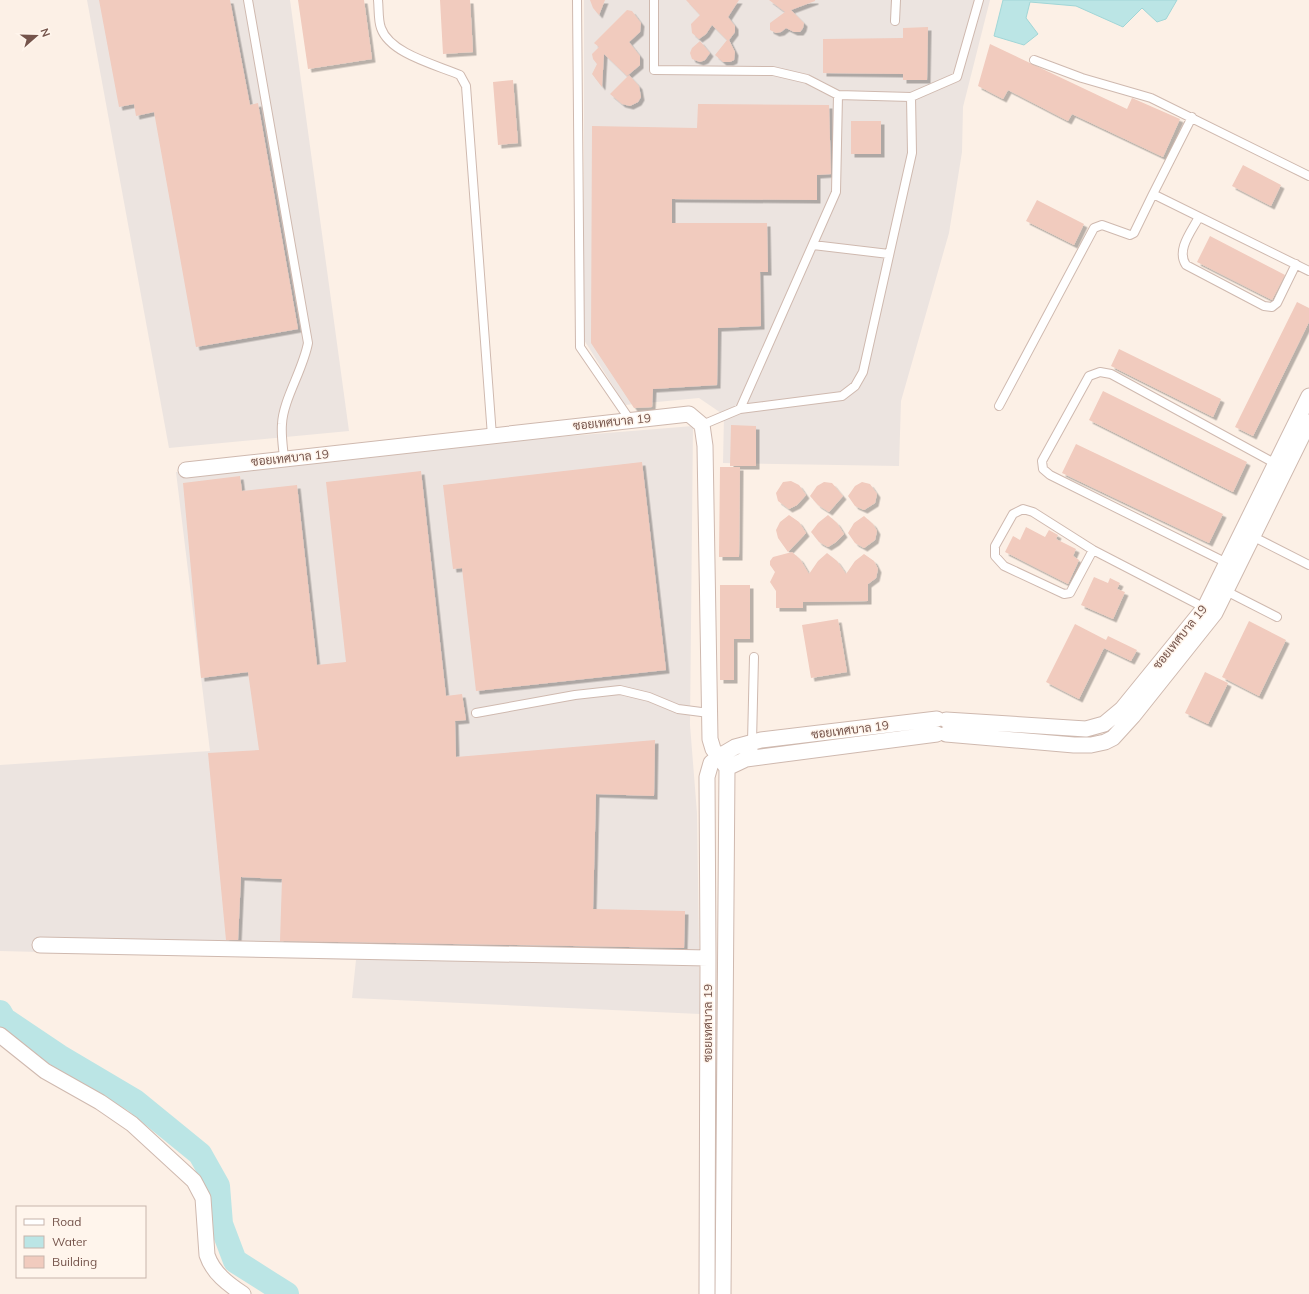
<svg xmlns="http://www.w3.org/2000/svg" width="1309" height="1294" viewBox="0 0 1309 1294" font-family="Mulish,Sarabun,sans-serif">
<style>
.industrial{fill:#ece4e0}
.water{fill:#bbe5e5;stroke:#a1d6d7}
.lines{fill:none;stroke-linecap:round;stroke-linejoin:round}
.river{stroke:#bbe5e5;stroke-width:24}
.building{fill:#f1cbbe;filter:url(#shadow)}
.lane-casing{stroke:#cfb9af;stroke-width:10}
.street-casing{stroke:#cfb9af;stroke-width:17}
.lane{stroke:#fff;stroke-width:8}
.street{stroke:#fff;stroke-width:15}
.labels{text-anchor:middle;stroke-width:3;stroke-linejoin:round;paint-order:stroke}
.street-label{font-size:12px;fill:#75544b;stroke:#fff5ec}
</style>
<defs>
<filter id="shadow"><feDropShadow dx="3.5" dy="3.5" stdDeviation="0" flood-color="#0004"/></filter>
</defs>
<rect width="100%" height="100%" fill="#fcf0e6"/>
<!-- industrial -->
<path class="industrial" d="M87 0H290L349 431 169 448Z
M584 0H990L963 107 962 152 949 233 901 401 899 466 723 463 724 415 699 398 625 405 584 340Z
M693 426 690 725 697 813 700 1014 352 998 356 960 0 951V765L210 751 176 472 421 448Z"/>
<!-- water -->
<path class="water" d="M1003 0H1177L1166 19 1157 22 1142 8 1123 27 1076 6 1030 2 1026 18 1038 34 1024 45 994 36Z"/>
<g class="lines">
<!-- river -->
<path class="river" d="M0 1012 4 1019 59 1056 135 1101 200 1154 218 1186 221 1224 235 1261 287 1294"/>
</g>
<!-- building -->
<path class="building" d="M99 0H230L250 105 258 103 298 329 196 347 154 112 136 116 134 104 119 107Z
M298 0H364L372 59 308 69Z
M440 0H470L473 52 443 54Z
M590 0H605L599 15 593 8Z
M686 0H739L728 17 735 26V32L729 40 735 52 734 60 730 62H723L715 55 727 40 712 25 706 34 699 39 692 33 691 24 700 15Z
M769 0H815V1L791 10 804 23 803 28 800 32H794L786 28 781 32 776 33 770 30V23L785 12Z
M627 10 632 11 641 23 640 32 629 42 640 56V65L627 76 604 54 602 87 592 74 597 64 593 59 592 54 599 47 594 43Z
M928 27 927 80H903V74L823 73V39L903 38V28Z
M700 41 710 53 705 60 700 62 692 59 690 53 692 48Z
M990 44 1127 109 1132 98 1180 119 1163 157 1072 114 1068 121 1008 90 1003 99 978 86Z
M629 75 639 86 641 97 638 102 630 106 622 104 610 94Z
M513 80 518 143 498 145 493 82Z
M698 104 829 105 831 174 817 175V200L672 199V223H767L768 272H760L761 326 718 328 717 385 653 389 652 407 634 408 591 343 592 126 697 128Z
M851 121H881V154H851Z
M1243 165 1281 185 1271 206 1232 186Z
M1037 200 1084 224 1074 245 1026 221Z
M1210 236 1285 275 1272 300 1197 262Z
M1297 302 1309 308V322L1253 436 1235 427Z
M1119 349 1221 399 1213 417 1111 366Z
M1103 391 1247 462 1233 492 1089 420Z
M731 425 756 426V466H730Z
M1076 444 1223 514 1209 543 1062 473Z
M642 462 666 670 476 691 462 568 453 569 443 485Z
M720 467H740L739 557H719Z
M421 471 446 696 462 694 466 720 455 721 456 757 655 740 654 796 596 794 593 909 685 911 684 948 280 941 282 879 241 877 238 940H226L208 753 259 750 248 672 201 678 183 483 240 476 242 491 297 485 317 665 346 662 326 482Z
M791 481 799 485 806 495 797 505 789 509 778 501 776 493 783 482Z
M824 482 832 483 843 496 829 512 818 505 810 496 817 486Z
M862 482 870 484 877 494 875 503 864 510 855 506 848 496 855 486Z
M789 515 799 522 806 533 788 552 778 538 776 530 780 522Z
M828 515 837 523 844 534 836 542 828 547 819 542 811 532 818 523Z
M864 516 873 524 877 531 875 540 864 548 855 543 848 533 854 523Z
M1026 527 1045 537 1049 530 1058 535 1056 539 1076 549 1073 556 1079 560 1068 584 1005 552 1013 536 1020 540Z
M792 552 800 559 809 574 818 561 827 553 837 561 846 574 855 561 864 554 874 561 878 569 876 578 868 584V601L803 602V608H776V591L770 582 775 572 770 565V561L773 557Z
M1094 577 1108 583 1110 578 1120 583 1117 589 1125 592 1113 619 1081 605Z
M720 585H750V639H734V680H720Z
M838 619 847 672 811 678 802 625Z
M1249 621 1286 640 1259 696 1222 677Z
M1075 624 1106 640 1108 636 1137 650 1131 661 1104 648 1079 699 1046 682Z
M1205 672 1228 683 1208 724 1185 713Z"/>
<g class="lines">
<defs>
<path id="lane" d="M248 0 308 343C303 370 283 400 282 424 281 435 283 447 284 458
M378 0C379 9 378 20 381 28 390 54 437 65 460 75L466 86 492 436
M577 0 580 347 630 420
M654 0V70L773 71 807 79 838 95
M895 21 896 0
M1034 60 1082 78 1151 98 1309 176
M1153 194 1192 117
M1199 217C1191 232 1176 250 1186 265L1264 306 1272 307 1277 303 1296 264
M813 245 889 254
M999 406 1094 228 1102 225 1130 235 1134 233 1153 194 1309 271
M740 409 842 396 855 386 863 372 912 153 911 97
M702 425 740 409 836 192 838 95 911 97 957 77 979 0
M1250 535 1309 565
M1093 550 1070 593 1064 594 1004 566 995 556V546L1013 514 1023 509 1033 512 1093 550 1207 609
M1227 563 1050 475 1043 469 1042 461 1089 376 1100 372 1111 374 1276 464
M1226 591 1277 617
M754 657 752 742 755 758
M476 713 575 695 620 690 649 697 678 709 709 713"/>
<path id="street" d="M186 470 689 414 702 425 705 446 710 739 713 749 727 768
M946 720 1086 729 1104 724 1122 709 1205 607 1309 396
M946 734 1074 745H1091L1105 742 1113 738 1133 716 1215 613 1309 422
M40 945 708 958
M0 1035 45 1071 100 1102 132 1124 194 1181 203 1198 207 1255C213 1273 228 1284 243 1294
M707 1294 708 958 707 777 711 763 718 757 735 747 761 740 937 719
M723 1294 727 768 746 759 937 734"/>
</defs>
<!-- lane casing -->
<use href="#lane" class="lane-casing"/>
<!-- street casing -->
<use href="#street" class="street-casing"/>
<!-- lane -->
<use href="#lane" class="lane"/>
<!-- street -->
<use href="#street" class="street"/>
</g>
<g class="labels">
<!-- street labels -->
<g class="street-label">
<text transform="translate(612 422) rotate(-6)" y="4">ซอยเทศบาล 19</text>
<text transform="translate(290 458) rotate(-6)" y="4">ซอยเทศบาล 19</text>
<text transform="translate(1180 637) rotate(-51)" y="4">ซอยเทศบาล 19</text>
<text transform="translate(850 730) rotate(-7)" y="4">ซอยเทศบาล 19</text>
<text transform="translate(708 1023) rotate(-90)" y="4">ซอยเทศบาล 19</text>
</g>
</g>
<!-- legend -->
<rect x="16" y="1206" width="130" height="72" fill="#fff5ec" stroke="#c8b5ac"/>
<rect x="24" y="1219" width="20" height="6" fill="#ffffff" stroke="#c8b5ac"/>
<text x="52" y="1226" font-size="12" fill="#75544b">Road</text>
<rect x="24" y="1236" width="20" height="12" fill="#bbe5e5" stroke="#c8b5ac"/>
<text x="52" y="1246" font-size="12" fill="#75544b">Water</text>
<rect x="24" y="1256" width="20" height="12" fill="#f1cbbe" stroke="#c8b5ac"/>
<text x="52" y="1266" font-size="12" fill="#75544b">Building</text>
<!-- north arrow -->
<g transform="translate(36 36) rotate(70)" stroke="#fff5ec" stroke-width="3" paint-order="stroke">
<path d="M0-3L7 15L0 10L-7 15Z" fill="#75544b"/>
<text y="-6" font-size="11" font-weight="bold" text-anchor="middle" fill="#75544b">N</text>
</g>
</svg>
